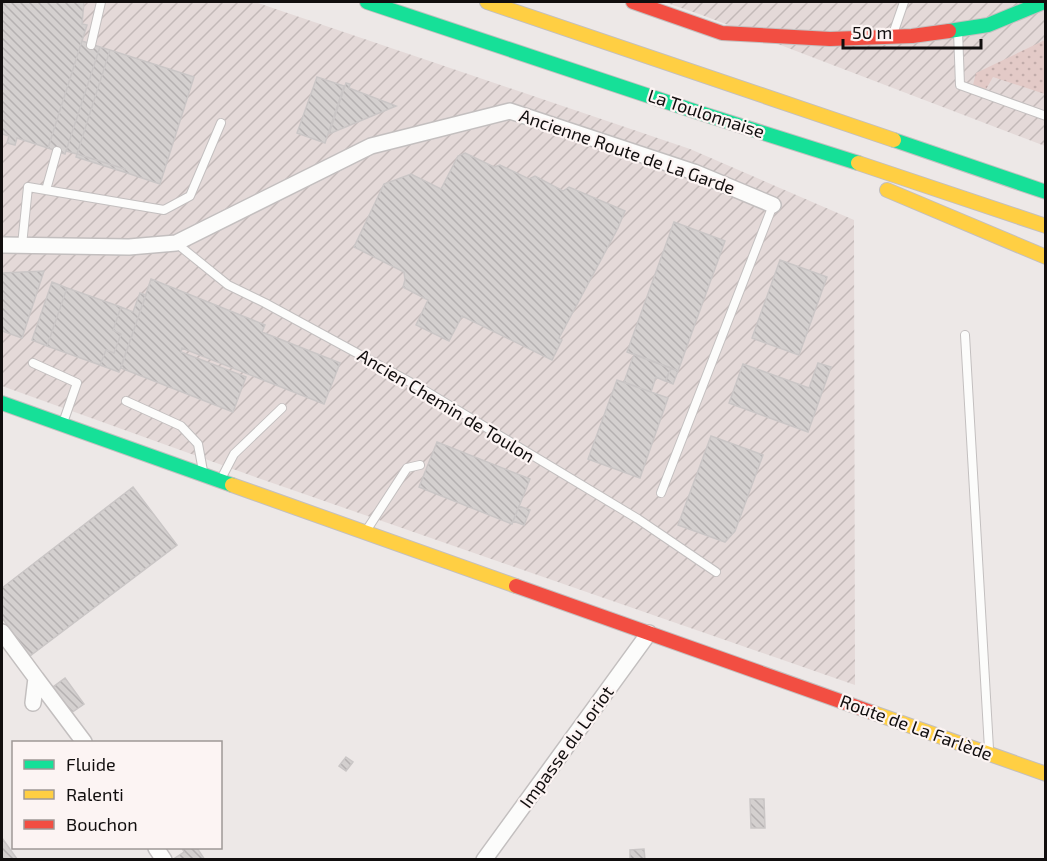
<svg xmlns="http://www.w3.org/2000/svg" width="1047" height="861" viewBox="0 0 1047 861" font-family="'Exo 2',sans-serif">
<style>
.industrial{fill:url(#industrial-furrows)}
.grass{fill:url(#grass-dots)}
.building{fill:url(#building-back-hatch);stroke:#cac6c6;stroke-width:1.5}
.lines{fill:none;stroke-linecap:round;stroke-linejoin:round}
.lane-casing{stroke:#c3bfbf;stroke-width:10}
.street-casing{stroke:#c3bfbf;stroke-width:18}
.fast-casing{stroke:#c3bfbf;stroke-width:16}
.slow-casing{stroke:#c3bfbf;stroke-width:16}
.jam-casing{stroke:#c3bfbf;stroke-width:16}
.lane{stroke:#fcfcfb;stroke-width:8}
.street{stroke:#fcfcfb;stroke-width:15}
.fast{stroke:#16e098;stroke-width:14}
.slow{stroke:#ffcf43;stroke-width:14}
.jam{stroke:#f24e42;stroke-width:14}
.labels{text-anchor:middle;stroke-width:4.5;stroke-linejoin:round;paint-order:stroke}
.street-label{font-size:18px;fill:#110e0e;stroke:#fcf4f3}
</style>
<defs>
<pattern id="industrial-furrows" width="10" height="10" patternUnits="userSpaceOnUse" patternTransform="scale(1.5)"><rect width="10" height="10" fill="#e4d9d8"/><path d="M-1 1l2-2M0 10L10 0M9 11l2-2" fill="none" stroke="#c3b9b8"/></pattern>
<pattern id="grass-dots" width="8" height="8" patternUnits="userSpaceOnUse" patternTransform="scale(1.5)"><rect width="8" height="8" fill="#e3cac7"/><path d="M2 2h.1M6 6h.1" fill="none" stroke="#c2acaa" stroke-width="1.8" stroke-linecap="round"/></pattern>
<pattern id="building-back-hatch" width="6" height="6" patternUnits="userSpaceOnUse" patternTransform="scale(1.5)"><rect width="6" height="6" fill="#d4d0cf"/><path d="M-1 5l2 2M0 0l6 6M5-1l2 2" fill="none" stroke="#b5b1b1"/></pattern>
</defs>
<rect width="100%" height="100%" fill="#ede8e7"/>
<!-- industrial -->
<path class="industrial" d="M2 2H255L690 149 854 220 855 685 258 478 2 386Z
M664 2H1045V146L702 15Z"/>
<!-- grass -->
<path class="grass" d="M1045 40V94L993 77 985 91 973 85 976 73Z"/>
<!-- building -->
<path class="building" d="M2 2H84L82 24 87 25 48 148 17 138 15 145 7 143 9 136 2 134Z
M82 41 100 47 65 154 48 148Z
M100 47 110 50 77 154 66 151Z
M110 50 194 77 160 184 124 172 125 169 77 154Z
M317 77 344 86 325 143 297 133Z
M346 83 350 84 349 88 396 106 329 134Z
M465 153 494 167 500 165 529 179 535 176 563 191 569 187 625 211 618 228 559 338 562 340 552 360 462 316 449 341 416 325 428 300 403 287 405 280 404 272 354 247 384 184 411 174 441 189 458 156Z
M77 154 125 169 124 172 76 157Z
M674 222 725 241 678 371 627 352Z
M780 260 827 277 799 355 752 338Z
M44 271 22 338 2 331V273Z
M151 279 265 325 262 332 340 363 324 404 182 348 181 352 246 377 233 412 121 368Z
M52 282 67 288 47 346 32 340Z
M67 288 121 307 113 330 121 334 114 353 106 350 100 365 47 346Z
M140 293 146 295 119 372 100 365 106 350 114 353 121 334 113 330 121 307 133 312Z
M634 354 671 368 665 381 656 377 651 392 624 382Z
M818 363 831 367 808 432 729 403 743 364 809 388Z
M671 368 678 371 673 384 666 381Z
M617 380 668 398 640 478 588 459Z
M711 436 763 455 735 531 725 542 678 525Z
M437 442 530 479 512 524 419 487Z
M133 487 177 545 30 656 2 618V588Z
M519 506 530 510 524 525 513 521Z
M65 678 84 704 71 713 53 687Z
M346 757 353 762 346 771 339 766Z
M750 799H764L765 828H751Z
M2 838 17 859 16 860H2Z
M182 848H197L205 860H172L184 852Z
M644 849 645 860H630V850Z"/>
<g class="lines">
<defs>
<path id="lane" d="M958 31 960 85 1046 116
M893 34 904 2
M91 45 101 2
M46 190 57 151
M176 243 228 285 265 303 419 387 638 519 716 572
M22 245 28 187 164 210 190 196 221 123
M965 335 989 749
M33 363 77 383 64 420
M126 401 181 426 198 444 203 471
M221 479 234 454 282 408
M661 493 773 205
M368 528 407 468 420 465"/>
<path id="street" d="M2 245 129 247 176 243 371 146 510 111 694 172 773 205
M2 632 36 678 33 703
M36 678 84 742
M156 848 164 860
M484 860 649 633"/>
<path id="fast" d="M367 2 697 112 858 163
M949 31 988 25 1044 2
M894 140 1046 192
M2 403 232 485"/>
<path id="slow" d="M487 2 894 140
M858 163 1046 226
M887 190 1046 257
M232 485 516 586
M871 712 1046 774"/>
<path id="jam" d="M633 2 722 33 830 39 912 36 949 31
M516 586 871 712"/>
</defs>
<!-- lane casing -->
<use href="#lane" class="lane-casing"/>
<!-- street casing -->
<use href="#street" class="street-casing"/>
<!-- fast casing -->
<use href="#fast" class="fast-casing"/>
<!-- slow casing -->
<use href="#slow" class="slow-casing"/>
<!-- jam casing -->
<use href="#jam" class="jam-casing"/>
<!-- lane -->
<use href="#lane" class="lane"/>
<!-- street -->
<use href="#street" class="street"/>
<!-- fast -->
<use href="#fast" class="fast"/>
<!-- slow -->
<use href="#slow" class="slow"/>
<!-- jam -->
<use href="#jam" class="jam"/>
</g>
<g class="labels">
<!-- street labels -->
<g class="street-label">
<text transform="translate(706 114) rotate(18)" y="6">La Toulonnaise</text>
<text transform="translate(627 152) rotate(19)" y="6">Ancienne Route de La Garde</text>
<text transform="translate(446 406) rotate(31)" y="6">Ancien Chemin de Toulon</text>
<text transform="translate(916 728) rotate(20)" y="6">Route de La Farlède</text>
<text transform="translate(567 747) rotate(-54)" y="6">Impasse du Loriot</text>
</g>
</g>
<!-- border -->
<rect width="1047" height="861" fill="none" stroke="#110e0e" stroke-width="6"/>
<!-- legend -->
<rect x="12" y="741" width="210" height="108" fill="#fcf4f3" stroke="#9e9897" stroke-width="1.5"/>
<rect x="24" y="760" width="30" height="9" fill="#16e098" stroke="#9e9897" stroke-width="1.5"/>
<text x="66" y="771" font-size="18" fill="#110e0e">Fluide</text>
<rect x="24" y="790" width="30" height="9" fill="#ffcf43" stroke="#9e9897" stroke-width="1.5"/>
<text x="66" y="801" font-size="18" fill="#110e0e">Ralenti</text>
<rect x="24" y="820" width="30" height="9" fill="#f24e42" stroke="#9e9897" stroke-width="1.5"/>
<text x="66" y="831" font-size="18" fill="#110e0e">Bouchon</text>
<!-- scale -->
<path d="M843 39v9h138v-9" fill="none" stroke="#110e0e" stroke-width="3"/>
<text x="852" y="39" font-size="18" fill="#110e0e" stroke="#fcf4f3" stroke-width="4.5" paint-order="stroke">50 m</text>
</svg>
